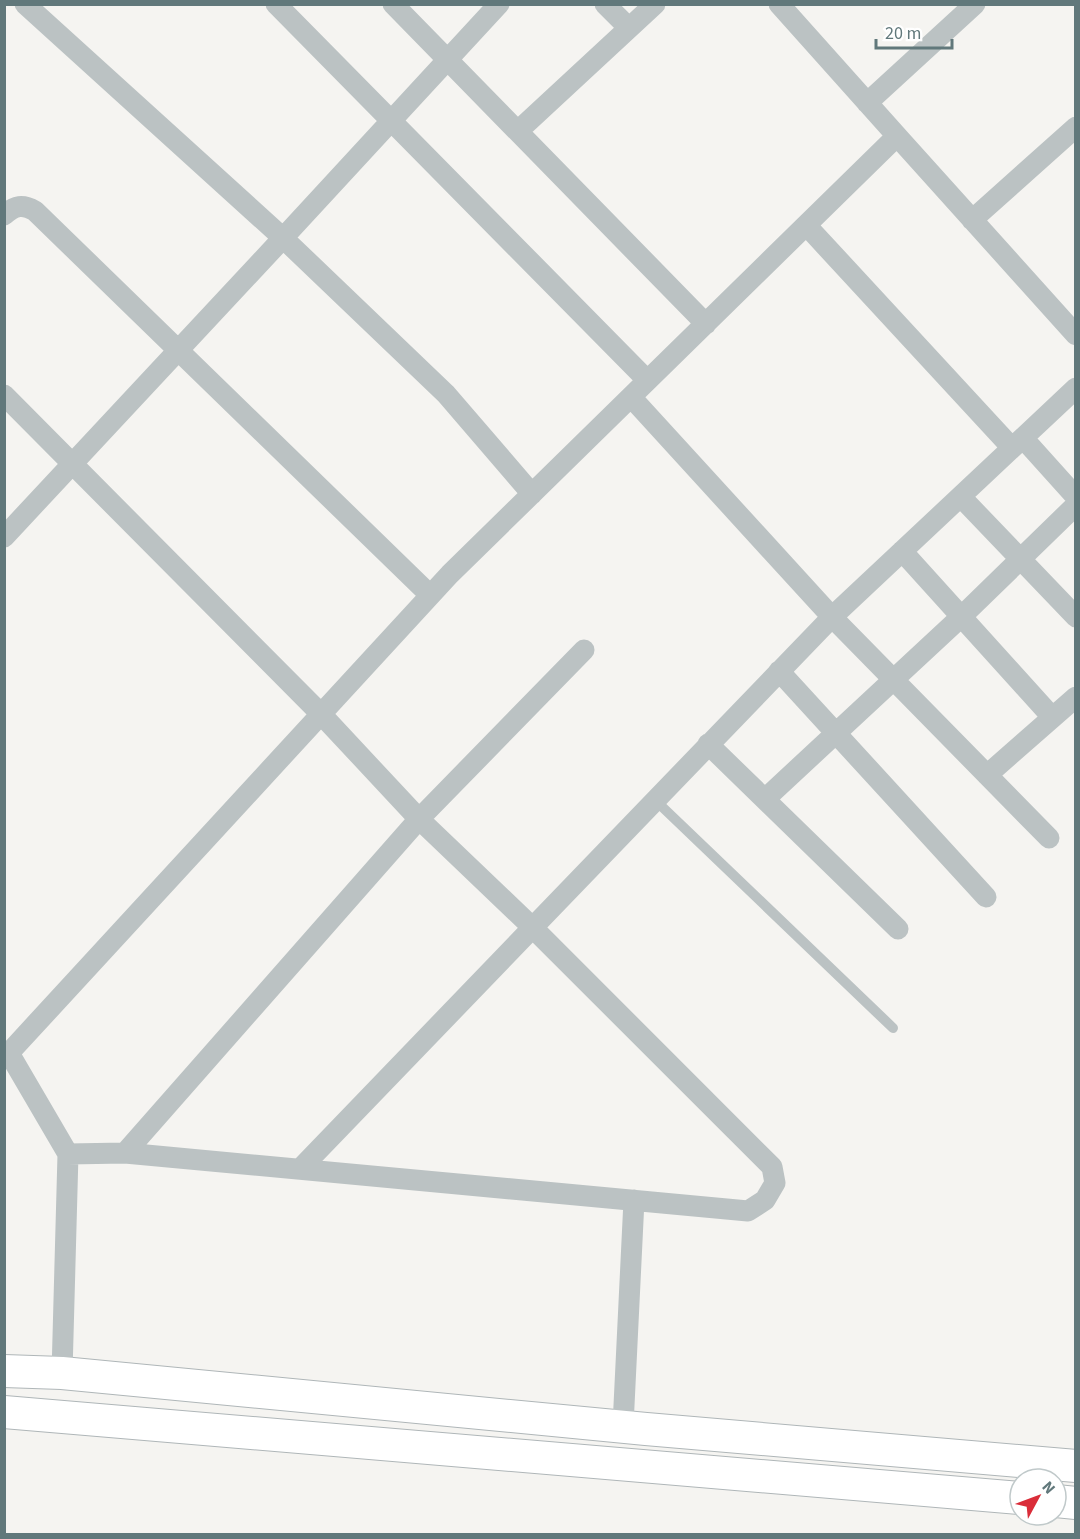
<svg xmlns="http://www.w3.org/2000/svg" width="1080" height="1539" viewBox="0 0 1080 1539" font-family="'Source Sans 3',sans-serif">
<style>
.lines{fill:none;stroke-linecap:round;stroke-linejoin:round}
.primary-casing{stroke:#afb6b8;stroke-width:34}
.lane{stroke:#bbc2c3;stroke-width:10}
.street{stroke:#bbc2c3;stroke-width:21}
.primary{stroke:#fff;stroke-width:32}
</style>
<rect width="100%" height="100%" fill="#f5f4f1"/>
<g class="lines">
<defs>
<path id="primary" d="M4 1371 62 1373 646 1429 1076 1466
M4 1412 1020 1498
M1056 1501 1076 1503"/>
</defs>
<!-- primary casing -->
<use href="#primary" class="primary-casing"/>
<!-- lane -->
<path class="lane" d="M655 800 893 1028"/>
<!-- street -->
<path class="street" d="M276 4 647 380
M393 4 706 324
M499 4 283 238 446 394 532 494
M605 4 629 28
M867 103 975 4
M518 131 655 4
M897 136 1076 335
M4 215C15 205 23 204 35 211L430 595
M972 220 1076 127
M807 226 1012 448
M4 395 321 714 419 819 532 927 772 1167 775 1183 765 1200 748 1211 125 1153
M631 397 832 617 1049 838
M1023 438 1076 497
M961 497 1076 617
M4 537 283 238 25 4
M902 551 1052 717
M779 671 986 897
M708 744 898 929
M987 775 1076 697
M765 799 962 616 1076 505
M68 1154 125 1153 419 819 584 650
M301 1168 832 617 1076 388
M62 1373 68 1154 9 1053 450 574 897 136 779 4
M623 1426 634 1200"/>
<!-- primary -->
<use href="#primary" class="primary"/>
</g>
<!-- border -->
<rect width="1080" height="1539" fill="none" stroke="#61787b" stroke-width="12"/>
<!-- north arrow -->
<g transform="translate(1038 1497) rotate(49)"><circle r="28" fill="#ffffff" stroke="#c0c9ca" stroke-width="1.5"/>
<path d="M0-4.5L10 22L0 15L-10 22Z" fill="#da2d39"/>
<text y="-9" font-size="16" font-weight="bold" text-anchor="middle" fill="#61787b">N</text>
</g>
<!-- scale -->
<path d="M876 39v9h76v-9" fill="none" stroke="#61787b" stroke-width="3"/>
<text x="885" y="39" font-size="18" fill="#61787b" stroke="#ffffff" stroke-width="4.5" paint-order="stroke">20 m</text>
</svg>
